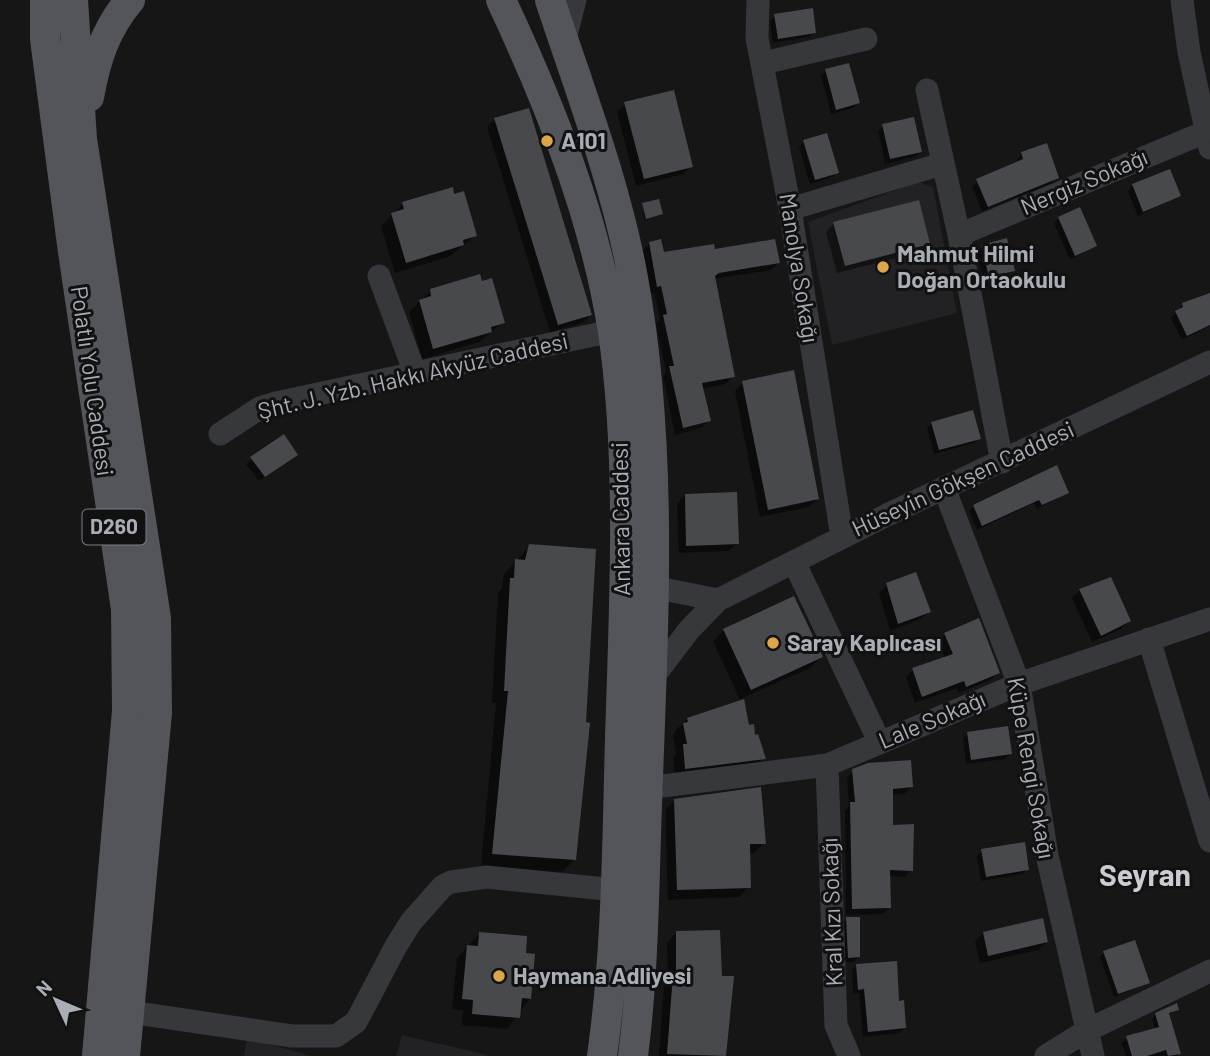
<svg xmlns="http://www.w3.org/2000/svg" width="1210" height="1056" viewBox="0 0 1210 1056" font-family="Barlow,sans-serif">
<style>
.built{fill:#222224}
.shadow{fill:#0007}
.building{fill:#48494c}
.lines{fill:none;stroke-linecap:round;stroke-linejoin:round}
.minor{stroke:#37383c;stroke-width:23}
.major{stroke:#53555a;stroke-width:30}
.poi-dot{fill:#dca648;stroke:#111112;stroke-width:2.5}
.labels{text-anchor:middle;stroke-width:6;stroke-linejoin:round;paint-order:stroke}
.shield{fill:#111112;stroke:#7b7e85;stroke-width:2}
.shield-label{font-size:21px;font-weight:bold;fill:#a9adb6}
.poi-label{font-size:23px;font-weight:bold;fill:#a9adb6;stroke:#111112;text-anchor:start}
.street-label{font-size:23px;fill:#a9adb6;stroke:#111112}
.district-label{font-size:30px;font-weight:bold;fill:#caccd2;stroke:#111112}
</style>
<rect width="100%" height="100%" fill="#161617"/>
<!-- built -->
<path class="built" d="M918 182 933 187 957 313 832 345 808 222Z
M402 1035 483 1054 488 1056H396Z
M247 1038 312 1056H244Z"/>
<!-- shadow -->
<path class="shadow" d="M775 16 815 32 809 37 773 43 770 21Z
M826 71 858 103 853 108 831 114 821 76Z
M625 104 691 166 683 174 636 186 617 112Z
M495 119 572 258 575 257 590 315 582 323 550 332 487 127Z
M883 126 920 152 915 157 885 164 878 131Z
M804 142 837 172 832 177 810 184 799 147Z
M1022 154 1057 177 1052 183 982 211 972 186 1018 163 1017 159Z
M1133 185 1179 196 1138 216 1128 191Z
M403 204 475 235 451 256 395 273 381 226Z
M643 205 661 214 644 220Z
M1059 218 1095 246 1070 260 1054 223Z
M834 223 928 244 920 252 837 273 826 232Z
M649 244 663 254 713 251 779 263 771 270 714 279 733 376 725 384 701 389 709 421 701 428 675 435 663 376 666 372 656 324 660 320 654 293H650L642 251Z
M982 247 1013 270 1008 275 984 281 976 252Z
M431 291 503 322 479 342 422 359 409 312Z
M1210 295V326L1182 340 1171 318 1183 305Z
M743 383 817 499 809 507 760 517 735 391Z
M932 423 979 438 974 443 934 454 927 428Z
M283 437 290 460 259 481 246 464Z
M1067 493 1037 509 1034 503 977 530 969 511 974 506Z
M685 495 737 543 729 551 679 553 677 504Z
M530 546 575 859 562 872 481 866 496 703H492L498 592 502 588 504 574Z
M887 585 929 611 921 619 890 631 879 593Z
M1080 590 1129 621 1121 629 1092 642 1072 598Z
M724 630 821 657 810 668 742 698 748 727 764 758 753 769 675 779 673 757 676 754 673 736 676 730 687 719 741 702 713 641Z
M945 634 998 673 990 680 959 693 957 688 915 703 906 677 913 670 945 658 938 641Z
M968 733 1010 754 1005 759 966 764 963 738Z
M853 771 911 787 904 794H891V826L911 870 905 877 889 876 890 907 883 914 846 915 845 811 849 806 847 778Z
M675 800 764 843 754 853H748L749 887 739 897 668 900 665 810Z
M982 851 1028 869 1022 874 981 881 977 856Z
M847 919 859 957 853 962H843L842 924Z
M480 933 524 955 530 998 507 1029 462 1025 463 1010 452 1009 457 958Z
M676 933 720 977 732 978 724 1056H659L664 985 668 982 667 943Z
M983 933 1047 942 1038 950 980 963 975 942Z
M1104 953 1147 983 1114 997 1100 957Z
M857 965 897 1002 905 1028 899 1033 863 1037 859 993 853 994 852 970Z
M1177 1010 1168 1016 1179 1054 1176 1056H1126L1122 1043 1127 1038 1155 1030 1152 1019 1156 1014Z"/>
<!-- building -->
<path class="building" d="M813 8 816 33 778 39 774 14Z
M849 63 860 103 836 110 825 69Z
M674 90 693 167 644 179 624 102Z
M529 108 592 315 558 325 494 118Z
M914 117 922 152 890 159 882 124Z
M827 133 839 173 815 180 803 140Z
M1047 143 1059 178 988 207 976 179 1023 159 1021 152Z
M1170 169 1181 196 1143 212 1132 184Z
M453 187 454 194 464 191 477 236 463 240 464 245 406 263 391 213 404 209 402 202Z
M659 199 663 214 646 219 642 203Z
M919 200 930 244 845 266 833 222Z
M1080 207 1097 246 1075 256 1058 217Z
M1007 238 1015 271 989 277 981 245Z
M661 239 664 252 714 244 715 249 775 239 780 263 719 273 715 276 735 377 702 383 711 421 683 428 669 366H674L663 315 667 314 661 286 657 287 649 242Z
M480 274 482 281 492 278 505 323 491 327 492 332 433 349 419 300 431 296 430 289Z
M1210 293V325L1187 336 1175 311 1183 307 1182 303Z
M794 370 819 499 768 510 742 381Z
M973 410 981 439 939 450 931 422Z
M284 434 298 455 265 477 250 457Z
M1057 465 1069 493 1042 505 1039 500 982 526 973 505Z
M737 492 739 544 686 546 685 494Z
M529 544 596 549 586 722 590 723 576 860 492 854 508 691H504L510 578H514L515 559 525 560Z
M916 572 931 612 898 624 886 583Z
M1111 577 1131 621 1101 636 1079 589Z
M794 596 823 657 751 690 723 629Z
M979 618 1000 673 966 687 964 681 922 697 912 668 953 654 944 633Z
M744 699 749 725 754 724 755 735 758 734 766 759 685 769 683 744H687L683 723 688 722 687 718Z
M1008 726 1012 754 971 760 967 732Z
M911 760 913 787 893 789V825L914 824 913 871 890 870 891 908 852 909 850 802H855L852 769 868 763Z
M761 787 766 844H750L751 888 677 890 674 799Z
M1025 842 1029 870 986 877 981 849Z
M846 917H860V957L848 958Z
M1043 918 1048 942 988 956 983 932Z
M720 930 722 976H734L726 1056 667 1054 673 974H676V931Z
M479 932 527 936 526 953 535 954 531 999 522 998 520 1018 472 1014 473 1000 462 999 467 945 478 946Z
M1135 940 1150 983 1118 994 1103 951Z
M897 961 899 1001 904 1000 906 1028 868 1032 864 989 858 990 856 964Z
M1177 1003 1179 1010 1169 1013 1181 1054 1168 1056 1166 1050 1147 1056H1132L1126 1036 1159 1027 1155 1013Z"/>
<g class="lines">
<!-- minor -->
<path class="minor" d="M758 0 757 38 790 209 842 537
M1182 0 1189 52 1210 148
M564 43 575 0
M763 63 866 39
M927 90 959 235 1002 462
M790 209 942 164
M959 235 1210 130
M379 276 415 373
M220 434 260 408 276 403 612 331
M944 488 1019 684 1047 855 1093 1056
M794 562 879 741
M653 587 718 600
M1149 639 1210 841
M651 680 689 630 718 600 887 515 1210 362
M827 765 836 1025 849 1056
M647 788 827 765 1019 684 1210 619
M130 1012 292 1036H336L356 1022 396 946 411 922 443 886 451 882 487 877 616 890
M1046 1056 1086 1031 1210 971"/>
<!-- major -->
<path class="major" d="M45 0V39L73 252 126 609 127 711 97 1056
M73 0 82 139 156 618 157 713 125 1056
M501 0C550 105 595 217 613 332 632 462 624 607 620 738 617 844 617 950 602 1056
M550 0C580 91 616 184 633 278 663 442 654 612 648 777 644 870 645 963 633 1056
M89 97C96 59 105 30 130 0"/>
</g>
<!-- markers -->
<g class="poi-dot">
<circle cx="547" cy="141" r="7"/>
<circle cx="883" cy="267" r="7"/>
<circle cx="773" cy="643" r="7"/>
<circle cx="499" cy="976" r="7"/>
</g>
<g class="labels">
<!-- shield labels -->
<rect class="shield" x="82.5" y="509.5" width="63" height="35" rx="5"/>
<g class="shield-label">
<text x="114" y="534">D260</text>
</g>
<!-- poi labels -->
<g class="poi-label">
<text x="561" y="149">A101</text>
<text x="897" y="262">Mahmut Hilmi<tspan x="897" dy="26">Doğan Ortaokulu</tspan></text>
<text x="787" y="651">Saray Kaplıcası</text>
<text x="513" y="984">Haymana Adliyesi</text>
</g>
<!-- street labels -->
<g class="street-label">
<text transform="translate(1084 182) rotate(-23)" y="8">Nergiz Sokağı</text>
<text transform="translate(799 268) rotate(81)" y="8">Manolya Sokağı</text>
<text transform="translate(413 376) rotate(-13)" y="8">Şht. J. Yzb. Hakkı Akyüz Caddesi</text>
<text transform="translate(92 381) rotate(82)" y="8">Polatlı Yolu Caddesi</text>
<text transform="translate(963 479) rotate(-25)" y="8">Hüseyin Gökşen Caddesi</text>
<text transform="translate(621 519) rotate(-91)" y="8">Ankara Caddesi</text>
<text transform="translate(932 720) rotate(-23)" y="8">Lale Sokağı</text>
<text transform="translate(1031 768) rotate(80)" y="8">Küpe Rengi Sokağı</text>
<text transform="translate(832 912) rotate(-92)" y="8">Kral Kızı Sokağı</text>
</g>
<!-- district labels -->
<g class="district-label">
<text x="1145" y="886">Seyran</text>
</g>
</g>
<!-- north arrow -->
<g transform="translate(56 1000) rotate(314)" stroke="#111112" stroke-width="5" paint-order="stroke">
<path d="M0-5L12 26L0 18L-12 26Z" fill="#a9adb6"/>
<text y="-10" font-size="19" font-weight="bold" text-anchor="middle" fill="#a9adb6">N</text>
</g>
</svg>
